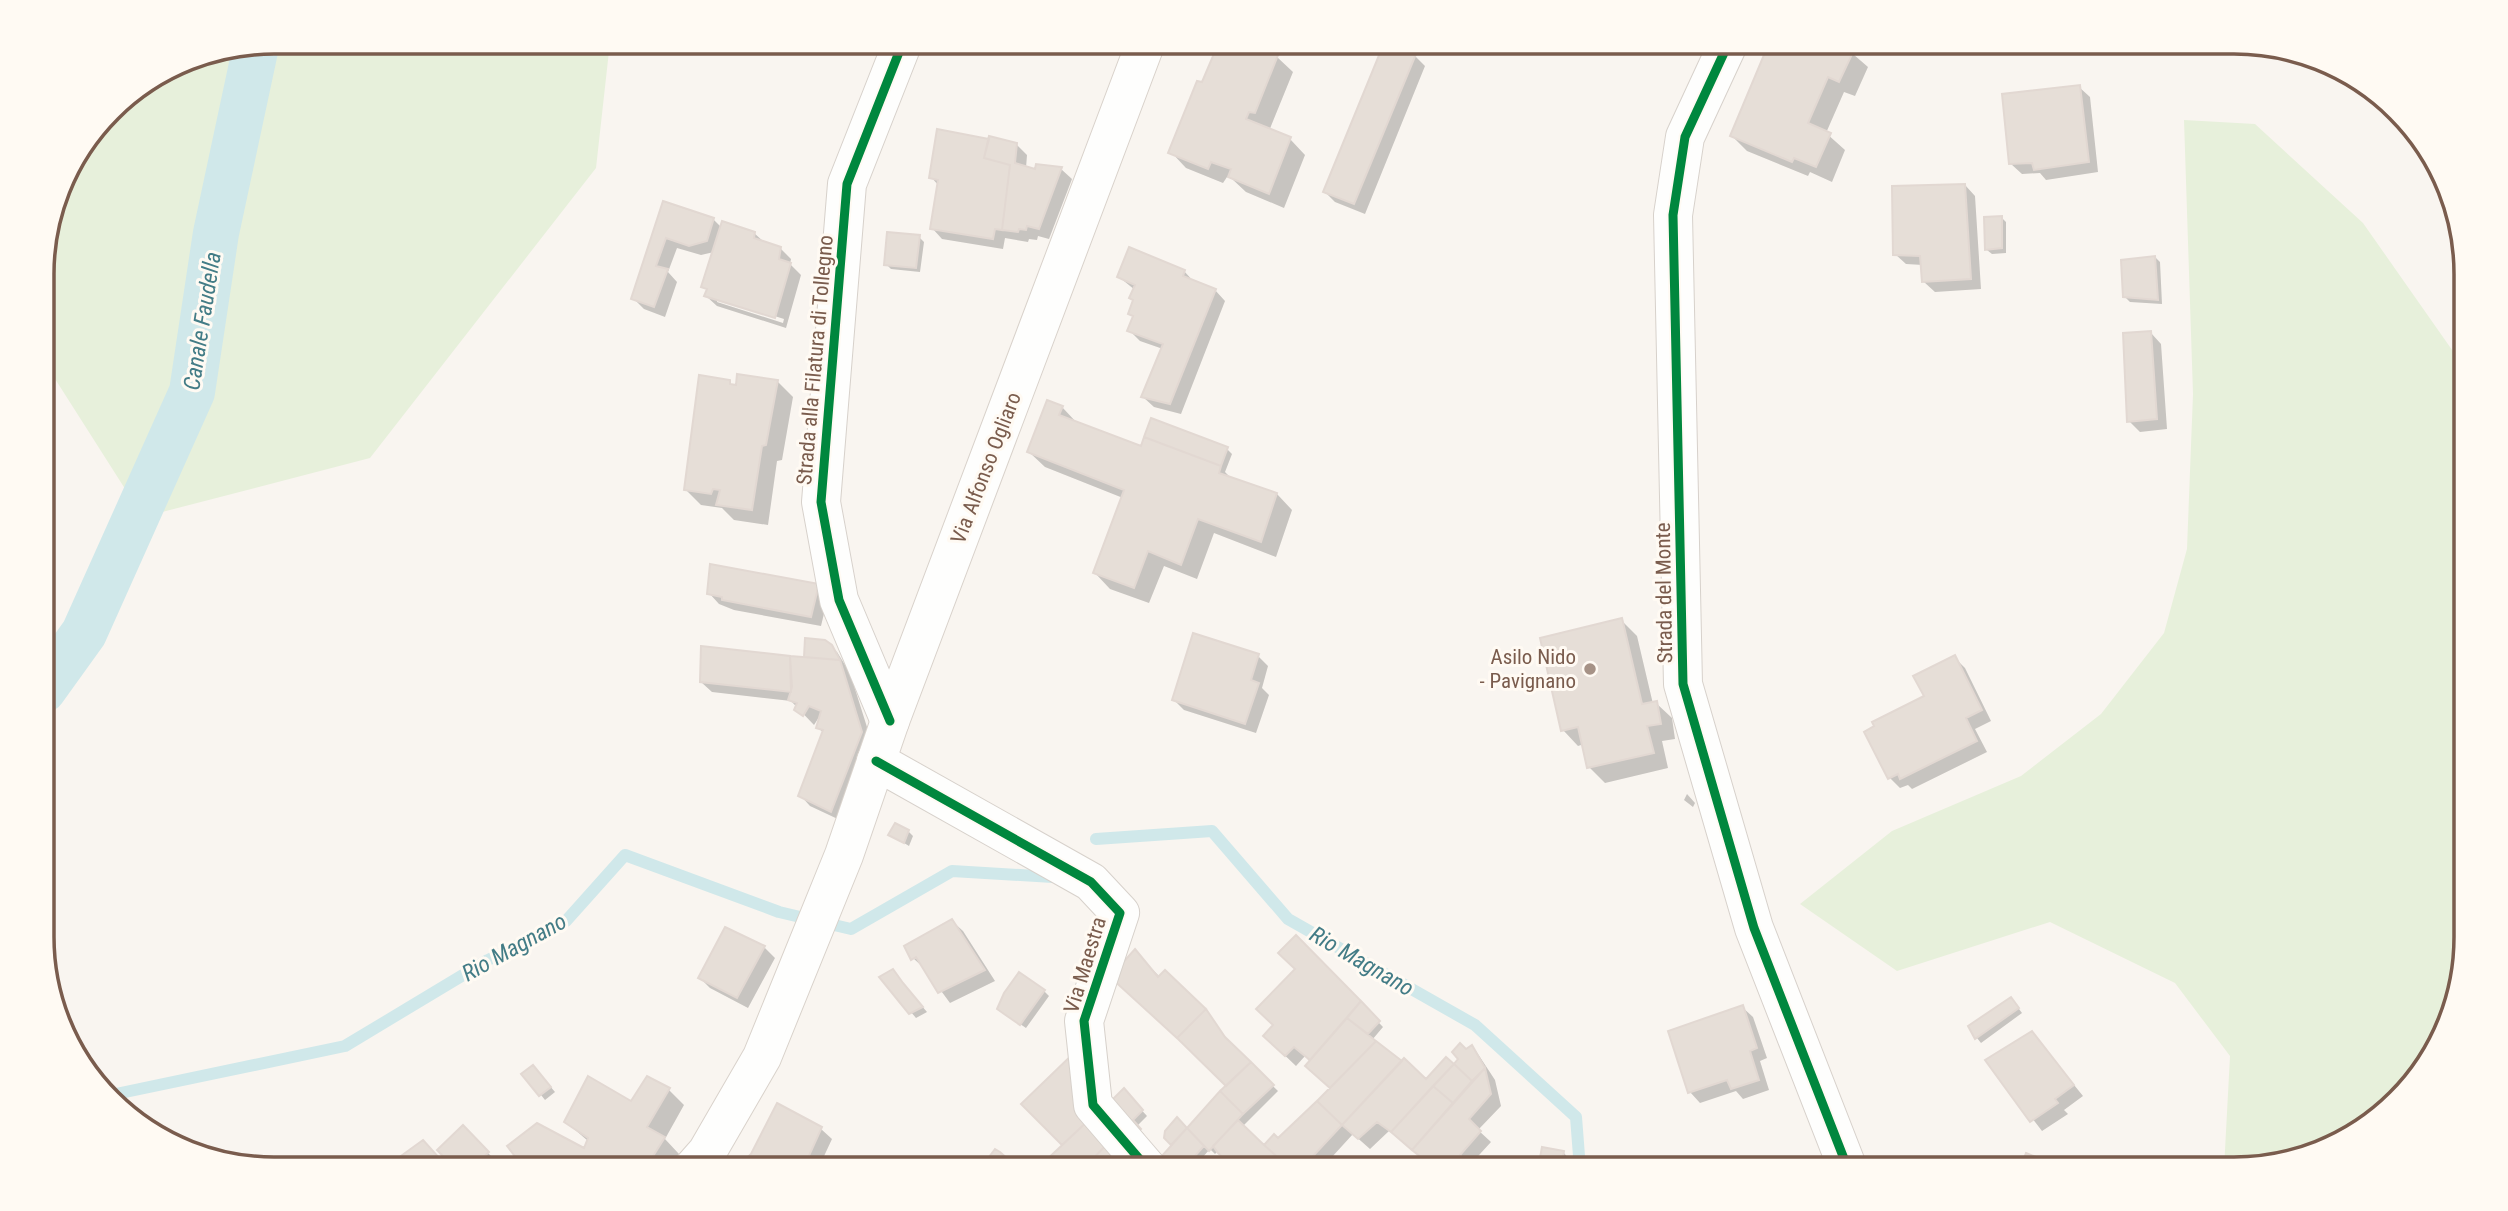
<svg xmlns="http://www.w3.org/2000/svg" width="2508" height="1211" viewBox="0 0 2508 1211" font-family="'Roboto Condensed',sans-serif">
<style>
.green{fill:#e7f0db}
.shadow{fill:#0003;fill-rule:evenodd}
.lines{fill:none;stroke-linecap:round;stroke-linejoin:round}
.stream{stroke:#d0e8ea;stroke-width:12}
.canal{stroke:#d0e8ea;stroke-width:46}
.building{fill:#e6ded7;stroke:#e2d8d2;stroke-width:2}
.minor-casing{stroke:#d7d1cb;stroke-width:40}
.secondary-casing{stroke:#d9d2cb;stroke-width:40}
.minor{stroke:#fefefd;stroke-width:38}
.secondary{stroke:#fefefd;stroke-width:38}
.cycleway-casing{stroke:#fffaf3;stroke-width:13}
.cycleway{stroke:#00873e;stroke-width:9}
.poi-dot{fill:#a69286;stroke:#fffaf3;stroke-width:2.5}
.labels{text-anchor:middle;stroke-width:6;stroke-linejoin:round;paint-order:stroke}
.street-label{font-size:21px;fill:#7a5c4d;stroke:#fffaf3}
.poi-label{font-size:21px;fill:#7a5c4d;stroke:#fffaf3;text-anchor:end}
.water-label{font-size:23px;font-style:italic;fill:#437c86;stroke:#fffaf3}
.rim{fill:none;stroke:#7a5c4d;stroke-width:3.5}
</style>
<rect width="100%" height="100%" fill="#f9f5f0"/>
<!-- green -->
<path class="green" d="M275 42H610L596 168 370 458 143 517 43 360V259L66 172 121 100 186 60Z
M2184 120 2255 124 2363 223 2464 367 2466 937 2442 1039 2363 1130 2248 1169H2224L2230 1056 2175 983 2050 922 1897 971 1800 904 1892 831 2021 776 2101 714 2164 633 2187 549 2193 394Z"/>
<!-- shadow -->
<path class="shadow" d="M1221 42 1251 53 1277 57 1293 72 1269 131 1290 139 1305 155 1284 208 1246 192 1231 178 1227 177 1223 183 1186 168 1171 152Z
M1794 42H1839L1868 67 1855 96 1844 92 1826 133 1845 150 1832 182 1810 172 1808 176 1747 151 1732 136 1776 57 1789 53Z
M1415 56 1425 66 1365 214 1335 202 1325 192Z
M2079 87 2090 97 2098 172 2046 180 2040 173 2022 174 2011 164Z
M1016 144 1027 155 1026 168 1036 171 1061 169 1072 179 1049 239 1038 236 1037 240 1029 239 1028 242 1005 238 1003 249 942 239 932 228 939 186 931 177Z
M1965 185 1975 196 1981 289 1935 292 1924 282 1923 265 1906 264 1895 254Z
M664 203 713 219 722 228 754 233 765 243 780 248 791 259 790 264 801 275 786 328 717 306 706 296 708 291 703 286 714 252 701 255 677 248 668 272 677 282 665 317 644 309 633 298ZM717 298 784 319 783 323 717 302Z
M2001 217 2006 222V253L1992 254 1987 250Z
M919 237 924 242 920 272 891 269 886 264Z
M2155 257 2160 262 2162 304 2130 302 2125 297Z
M1184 271 1195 283 1215 290 1225 301 1181 414 1154 407 1143 397 1163 349 1140 341 1129 330 1134 317 1130 313 1135 290 1119 277Z
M2151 333 2161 344 2167 429 2140 432 2129 421Z
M777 381 793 397 782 460 777 461 768 525 734 520 722 508 701 505 685 489 729 382 733 386Z
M1062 407 1077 423 1142 448 1227 449 1232 454 1225 472 1232 479 1277 494 1292 510 1276 557 1214 533 1197 579 1164 566 1149 603 1110 589 1095 573 1123 498 1045 467 1029 452Z
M818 586 828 597 821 626 734 610 719 604 709 593Z
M1621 620 1637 636 1653 704 1656 703 1672 718 1675 739 1662 741 1668 768 1605 783 1589 767 1584 744 1578 746 1563 730Z
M807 640 831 647 837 652 850 673 872 743 842 821 810 806 800 795 824 733 818 728 821 714 814 725 791 701 712 692 701 682 703 648 806 659Z
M1258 656 1268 666 1262 688 1269 695 1256 733 1184 710 1174 700Z
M1955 658 1965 668 1991 721 1975 729 1987 752 1912 789 1908 785 1900 788 1890 778 1926 697Z
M1687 794 1695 803 1693 807 1684 800Z
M908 831 913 836 909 846 891 835Z
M952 921 963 931 995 981 950 1003 925 969 913 958Z
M1296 938 1383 1027 1372 1040 1426 1082 1454 1067 1471 1046 1476 1051 1495 1080 1501 1106 1478 1130 1491 1142 1469 1166 1472 1169H1435L1389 1131 1370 1149 1353 1134 1321 1169H1238L1219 1150 1215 1154 1210 1149 1192 1169H1176L1173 1145 1165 1138 1177 1120 1187 1130 1229 1087 1123 988 1135 952 1160 977 1205 1011 1234 1048 1278 1091 1242 1127 1264 1148 1278 1140 1332 1089 1305 1056 1296 1066 1276 1047 1275 1025 1297 970Z
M764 947 775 958 748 1008 710 988 700 978Z
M897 977 927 1012 916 1018 882 978Z
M1044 991 1049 996 1026 1028 1004 1013Z
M2016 1005 2022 1013 1981 1043 1977 1038 1970 1027Z
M1742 1007 1753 1017 1767 1058 1760 1061 1769 1090 1743 1099 1736 1091 1700 1103 1690 1092Z
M2032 1033 2083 1096 2064 1110 2068 1114 2042 1131 1987 1060Z
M538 1072 555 1092 545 1100 541 1095Z
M669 1090 684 1105 665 1139 679 1154 670 1169H528L585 1151 588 1141 566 1122Z
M1124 1091 1147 1116 1137 1126 1144 1134 1138 1140Z
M463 1128 493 1158 480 1169H457Z
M821 1129 832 1139 818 1169H737Z
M1564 1153 1568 1158 1567 1169H1540Z
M2047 1164 2052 1168 2026 1169 2023 1165Z"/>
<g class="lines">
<!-- stream -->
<path class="stream" d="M1096 839 1212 831 1288 919 1475 1025 1576 1117 1580 1169
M111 1095 345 1046 488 960 566 921 625 855 779 912 851 929 952 871 1053 877"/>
<!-- canal -->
<path class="canal" d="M43 690 84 633 192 392 216 233 256 46"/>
</g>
<!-- building -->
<path class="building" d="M1219 42 1250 51 1252 45 1278 55 1255 113 1249 112 1246 119 1291 137 1269 194 1228 177 1231 169 1211 162 1208 169 1168 153 1197 81 1202 82Z
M1792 42H1838L1854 50 1839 82 1828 77 1808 123 1831 133 1816 167 1794 158 1792 162 1730 136 1766 50 1775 54 1778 48 1788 51Z
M1384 43 1416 54 1354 204 1323 192Z
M2080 85 2089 162 2034 170 2032 163 2009 164 2002 94Z
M937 129 989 139 984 158 1010 165 1002 230 995 229 993 239 930 229 938 180 929 178Z
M989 136 1017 143 1015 163 1035 169 1036 164 1062 167 1039 229 1027 226 1026 230 1019 229 1018 232 1002 230 1010 165 984 158Z
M1965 184 1971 279 1922 282 1920 256 1893 255 1892 186Z
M663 201 714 218 707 241 689 246 666 238 656 266 668 269 654 307 631 299Z
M2002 216V248L1985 250 1984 217Z
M722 221 755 232 754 238 781 247 779 259 791 263 775 318 704 296 707 289 701 287Z
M887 232 920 235 916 268 884 265Z
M1129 247 1185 270 1183 276 1216 289 1170 404 1141 397 1163 344 1127 331 1133 316 1128 314 1133 300 1129 298 1135 285 1117 277Z
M2155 256 2158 300 2123 297 2121 260Z
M2151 331 2157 419 2127 422 2123 333Z
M737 374 778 380 766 445 762 446 752 510 716 505 720 490 713 489 711 494 684 490 699 375 730 380V384L736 385Z
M1047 400 1063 406 1059 415 1141 446 1144 437 1221 466 1219 473 1277 493 1261 542 1198 519 1181 565 1148 551 1134 588 1093 573 1124 490 1027 452Z
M1151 418 1228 447 1221 466 1144 437Z
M710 564 819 584 811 617 722 600V597L707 594Z
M1622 618 1642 704 1657 701 1661 724 1647 726 1654 753 1587 768 1578 727 1561 731 1540 638Z
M1193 633 1259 654 1251 680 1259 683 1245 724 1172 700Z
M805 638 825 640 832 645 840 660 804 657Z
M701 646 790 656 791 692 700 682Z
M1955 655 1982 710 1966 718 1977 741 1900 779 1898 774 1888 779 1864 732 1874 726 1872 722 1924 696 1913 676Z
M790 656 840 660 862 732 831 812 798 796 823 730 816 728 821 711 809 706 803 716 794 710 797 703 788 700 792 687Z
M895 823 909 830 904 843 888 835Z
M952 919 985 970 938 993 916 957 911 960 904 946Z
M725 927 765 946 737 998 698 978Z
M1296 935 1361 1001 1310 1060 1294 1047 1285 1056 1263 1036 1273 1025 1256 1009 1295 969 1278 953Z
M1135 949 1158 977 1165 970 1206 1009 1177 1038 1110 977Z
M893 969 903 983 923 1007 909 1014 879 977Z
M1019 972 1045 990 1020 1025 997 1009 1004 993Z
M2011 997 2019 1008 1975 1039 1968 1026Z
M1361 1001 1380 1021 1368 1034 1347 1018Z
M1743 1005 1757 1048 1750 1051 1759 1080 1731 1089 1727 1080 1688 1093 1668 1031Z
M1206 1009 1225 1037 1251 1062 1226 1086 1177 1038Z
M1347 1018 1376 1041 1330 1088 1305 1066Z
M2032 1031 2074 1085 2055 1099 2058 1103 2030 1122 1985 1060Z
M1376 1041 1402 1061 1342 1125 1317 1101Z
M1460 1043 1466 1049 1472 1045 1485 1068 1472 1081 1454 1064 1458 1059 1452 1052Z
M1076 1051 1091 1118 1062 1145 1021 1104Z
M1446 1057 1454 1064 1391 1132 1377 1122 1358 1139 1342 1125 1404 1058 1426 1079Z
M1251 1062 1274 1085 1243 1114 1220 1091Z
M1454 1064 1472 1081 1453 1103 1433 1086Z
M533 1065 551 1087 539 1096 521 1074Z
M1485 1068 1491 1094 1469 1119 1481 1131 1460 1155 1471 1166 1469 1169H1436L1412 1150Z
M588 1076 631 1101 647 1076 670 1088 647 1127 665 1137 645 1169H525L507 1146 537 1123 584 1148 588 1138 564 1122Z
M1433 1086 1453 1103 1412 1150 1391 1132Z
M1124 1088 1143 1110 1133 1120 1141 1129 1132 1137 1105 1107Z
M1220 1091 1243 1114 1209 1151 1187 1128Z
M1317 1101 1342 1125 1301 1169H1291L1264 1145 1274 1134 1278 1138Z
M777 1103 822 1127 803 1169H735L751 1154Z
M1177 1117 1187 1128 1171 1145 1164 1138 1165 1131Z
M1091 1118 1111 1140 1083 1169H1044L1040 1166Z
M1238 1120 1264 1145 1291 1169H1236L1218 1153 1213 1146Z
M463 1125 489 1152 471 1169H455L437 1150Z
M1187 1128 1204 1146 1183 1169H1173L1161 1157Z
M423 1140 449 1169H383Z
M1111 1140 1135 1169H1083Z
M1542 1147 1564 1151 1561 1169H1538Z
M995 1149 1000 1152 1019 1169H980Z
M2026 1153 2048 1162 2045 1169 2021 1166Z"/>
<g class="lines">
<defs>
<path id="minor" d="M1729 42 1685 137 1673 215 1683 684 1754 928 1848 1169
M890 721 839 600 821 502 847 184 903 42
M876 761 1091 882 1120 913 1084 1021 1093 1105 1148 1169"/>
<path id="secondary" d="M692 1169 707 1152 762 1057 844 855 890 721 1146 42"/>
</defs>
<!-- minor casing -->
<use href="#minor" class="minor-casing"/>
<!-- secondary casing -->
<use href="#secondary" class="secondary-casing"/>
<!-- minor -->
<use href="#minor" class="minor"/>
<!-- secondary -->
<use href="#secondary" class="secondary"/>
<defs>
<path id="cycleway" d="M1729 42 1685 137 1673 215 1683 684 1754 928 1848 1169
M890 721 839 600 821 502 847 184 903 42
M876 761 1091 882 1120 913 1084 1021 1093 1105 1148 1169"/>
</defs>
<!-- cycleway casing -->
<use href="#cycleway" class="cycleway-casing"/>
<!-- cycleway -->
<use href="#cycleway" class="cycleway"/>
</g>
<!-- markers -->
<circle class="poi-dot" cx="1590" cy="669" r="7"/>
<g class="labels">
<!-- street labels -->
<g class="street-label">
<text transform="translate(815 360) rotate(-85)" y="7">Strada alla Filatura di Tollegno</text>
<text transform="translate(986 468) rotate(-69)" y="7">Via Alfonso Ogliaro</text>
<text transform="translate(1664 593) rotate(-91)" y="7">Strada del Monte</text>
<text transform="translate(1085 965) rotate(-73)" y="7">Via Maestra</text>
</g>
<!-- poi labels -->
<g class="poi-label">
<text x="1576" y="664">Asilo Nido<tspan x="1576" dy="24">- Pavignano</tspan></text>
</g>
<!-- water labels -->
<g class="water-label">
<text transform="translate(202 321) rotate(-81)" y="8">Canale Faudella</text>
<text transform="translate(514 947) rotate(-29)" y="8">Rio Magnano</text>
<text transform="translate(1362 961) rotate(30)" y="8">Rio Magnano</text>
</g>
</g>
<!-- crop -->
<path d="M0 0H2508V1211H0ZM274 54H2234A220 220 0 0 1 2454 274V937A220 220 0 0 1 2234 1157H274A220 220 0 0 1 54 937V274A220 220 0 0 1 274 54Z" fill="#fffaf3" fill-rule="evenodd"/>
<path class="rim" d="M274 54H2234A220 220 0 0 1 2454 274V937A220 220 0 0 1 2234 1157H274A220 220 0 0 1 54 937V274A220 220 0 0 1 274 54Z"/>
</svg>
